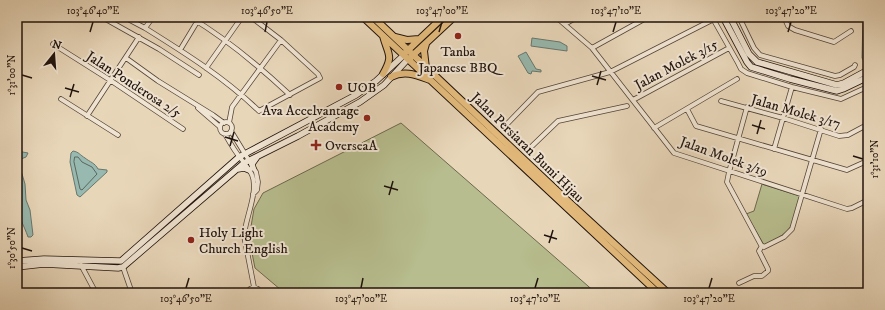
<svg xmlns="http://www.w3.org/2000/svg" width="885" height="310" viewBox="0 0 885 310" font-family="'IM FELL DW Pica',serif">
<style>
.green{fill:#b7bd8e;stroke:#6c684e}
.water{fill:#97b9af;stroke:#67776e}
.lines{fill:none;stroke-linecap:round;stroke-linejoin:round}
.shore{stroke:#5c665e;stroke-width:1}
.stream{stroke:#67776e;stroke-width:1}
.minor-casing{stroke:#524438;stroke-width:5.5}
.secondary-casing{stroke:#20130d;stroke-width:7}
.primary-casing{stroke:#20130d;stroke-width:8}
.minor{stroke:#f0e4d2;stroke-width:4}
.secondary{stroke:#f0e4d2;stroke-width:5.5}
.primary{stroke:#e4bb7c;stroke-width:6}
.ticks{fill:none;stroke:#20130d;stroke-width:1.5}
.poi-dot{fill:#8f2418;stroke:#f0e4d2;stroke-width:1.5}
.labels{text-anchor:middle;stroke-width:4;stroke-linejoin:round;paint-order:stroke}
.poi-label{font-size:14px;fill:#20130d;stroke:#f0e4d2;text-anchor:start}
.street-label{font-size:14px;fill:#20130d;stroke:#f0e4d2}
.neatline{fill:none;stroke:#20130d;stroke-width:1.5}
.ticks-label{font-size:10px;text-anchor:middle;fill:#20130d}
</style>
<rect width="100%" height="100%" fill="#e8d6b9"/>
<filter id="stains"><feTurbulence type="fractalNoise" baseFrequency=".005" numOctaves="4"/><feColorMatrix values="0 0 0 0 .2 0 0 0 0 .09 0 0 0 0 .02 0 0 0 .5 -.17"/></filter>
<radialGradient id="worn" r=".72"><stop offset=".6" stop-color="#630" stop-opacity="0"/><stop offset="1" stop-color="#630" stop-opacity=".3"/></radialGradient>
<!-- green -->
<path class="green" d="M401 123 596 293H282L281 290 255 268 249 238 254 209 263 193Z
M762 184 800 196C792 227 794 231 764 245L746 214 754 211Z"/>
<!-- water -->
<path class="water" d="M532 38 560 42 567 46V51L531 46Z
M526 52 536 69 541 70V72L532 71 531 74 528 73 518 56Z
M17 151 28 153 26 157 21 159 19 164 25 184 26 200 30 210 33 235 31 237H28C26 231 23 225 21 220 15 198 17 174 17 151Z
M73 151C79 152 80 155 85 158 90 162 95 163 98 169L107 170V172L80 197 77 195 70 162 71 153Z"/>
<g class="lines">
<!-- shore -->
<path class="shore" d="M75 157H78L82 162 92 167 97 174 82 190 80 189 74 162Z"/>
<!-- stream -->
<path class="stream" d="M863 17 862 58 867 67"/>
<defs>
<path id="minor" d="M102 17 159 49 199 75
M124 17 145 28
M153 17 145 28C185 53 225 78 259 111L320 78 318 74 281 40 251 17
M190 17C227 39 259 66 290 95
M556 17 592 48 674 153 847 209 852 208 868 200
M712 17 738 63 741 69 747 73 792 87 841 99 867 87
M739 17 754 48 760 55 835 76 840 75 854 67 855 65
M784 17 788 26 795 30 834 42 851 31
M868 18 867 22 866 46 868 56
M565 24 577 17
M53 44 110 80 183 129
M592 48 648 17
M180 50 200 17
M126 58 158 81 213 115 224 123
M206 68 242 17
M61 99 118 135
M633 100 729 48
M721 101 783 118 839 136 848 135 863 127
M627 106 558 121 530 148 526 147 506 129 507 124 538 92 610 72 718 17
M747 107 729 172 727 182 761 245 764 247 784 237 792 229 821 129
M198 108 220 127
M687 109 696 126 847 170 867 161
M87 116 139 37
M220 128a6 6 0 1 1 12 0a6 6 0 1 1-12 0Z
M229 123 232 107 281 40
M654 128 737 79
M231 131 256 172 258 182 257 190 253 194
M225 134C230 143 235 152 242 160 245 165 250 170 252 175 259 191 245 219 244 236L254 287
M774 149 792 87
M81 265 96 293
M123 267 132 293
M739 283 754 276H762L768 271V269L759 251 762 246
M45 291 46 293
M249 293 250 289 254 287 258 289 260 293"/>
<path id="secondary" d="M723 17 747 62 751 67 790 79 837 91 843 89 868 77
M730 17 749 54 757 62 837 85 844 83 868 70
M253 168 252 164 257 157
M238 169 244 168 249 170
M17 261 44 259 121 261 239 157 356 95 376 81 404 55
M17 267 44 264 118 268 123 267 244 163 298 136 360 102 384 85 408 59"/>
<path id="primary" d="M363 17 658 293
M373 17 570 203 668 293
M395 37 407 40 419 39
M426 44 424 51 426 68
M406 52 443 17
M411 57 454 17
M383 74C394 55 388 55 383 36
M391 77C405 70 416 75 430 80"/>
</defs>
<!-- minor casing -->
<use href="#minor" class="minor-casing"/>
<!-- secondary casing -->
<use href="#secondary" class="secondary-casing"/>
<!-- primary casing -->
<use href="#primary" class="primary-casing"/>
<!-- minor -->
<use href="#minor" class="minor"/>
<!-- secondary -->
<use href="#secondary" class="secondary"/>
<!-- primary -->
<use href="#primary" class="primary"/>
</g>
<!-- ticks -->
<path class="ticks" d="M90 32 93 22M265 32 267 22M439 32 442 22M613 32 616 22M788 32 791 22M22 75 32 78M592 76 606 80M597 85 601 71M65 88 79 92M70 97 74 84M752 125 765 129M757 134 761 120M225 137 238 141M230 146 234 132M853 156 863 159M384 186 398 190M389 195 393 181M544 235 557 239M549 243 553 230M22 248 32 251M186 288 189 278M361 288 363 278M535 288 538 278M709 288 712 278"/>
<!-- markers -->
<g class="poi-dot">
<circle cx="458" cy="36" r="4"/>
<circle cx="339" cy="87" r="4"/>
<circle cx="367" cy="118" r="4"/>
<path d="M314 139h4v4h4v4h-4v4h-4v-4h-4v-4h4z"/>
<circle cx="191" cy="240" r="4"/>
</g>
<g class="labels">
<!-- poi labels -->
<g class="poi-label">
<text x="458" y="56" text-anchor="middle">Tanba<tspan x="458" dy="16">Japanese BBQ</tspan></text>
<text x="347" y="92">UOB</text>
<text x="359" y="115" text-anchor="end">Ava Accelvantage<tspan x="359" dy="16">Academy</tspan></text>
<text x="325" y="150">OverseaA</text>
<text x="199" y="237">Holy Light<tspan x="199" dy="16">Church English</tspan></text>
</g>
<!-- street labels -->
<g class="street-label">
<text transform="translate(676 64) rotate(-28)" y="5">Jalan Molek 3/15</text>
<text transform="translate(134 84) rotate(33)" y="5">Jalan Ponderosa 2/5</text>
<text transform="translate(796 111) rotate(16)" y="5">Jalan Molek 3/17</text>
<text transform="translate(528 147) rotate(44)" y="5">Jalan Persiaran Bumi Hijau</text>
<text transform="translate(724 156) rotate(20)" y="5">Jalan Molek 3/19</text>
</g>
</g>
<!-- margin -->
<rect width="885" height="310" fill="none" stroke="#e8d6b9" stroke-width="44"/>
<!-- north arrow -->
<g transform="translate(54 54) rotate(17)" stroke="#f0e4d2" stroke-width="3" paint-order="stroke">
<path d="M0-3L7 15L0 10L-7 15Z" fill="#20130d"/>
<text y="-6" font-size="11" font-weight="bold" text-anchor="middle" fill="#20130d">N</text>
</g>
<rect x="22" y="22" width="841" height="266" class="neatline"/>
<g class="ticks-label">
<text x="93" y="14">103°46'40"E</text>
<text x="267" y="14">103°46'50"E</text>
<text x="442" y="14">103°47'00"E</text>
<text x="616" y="14">103°47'10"E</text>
<text x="791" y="14">103°47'20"E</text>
<text transform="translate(11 75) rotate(-90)" y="4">1°31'00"N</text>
<text transform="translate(874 159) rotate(-90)" y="4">1°31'10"N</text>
<text transform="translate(11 248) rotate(-90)" y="4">1°30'50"N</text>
<text x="186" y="302">103°46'50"E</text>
<text x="361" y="302">103°47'00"E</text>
<text x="535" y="302">103°47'10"E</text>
<text x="709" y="302">103°47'20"E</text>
</g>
<rect width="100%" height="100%" filter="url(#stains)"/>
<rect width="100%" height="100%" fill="url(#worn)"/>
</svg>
